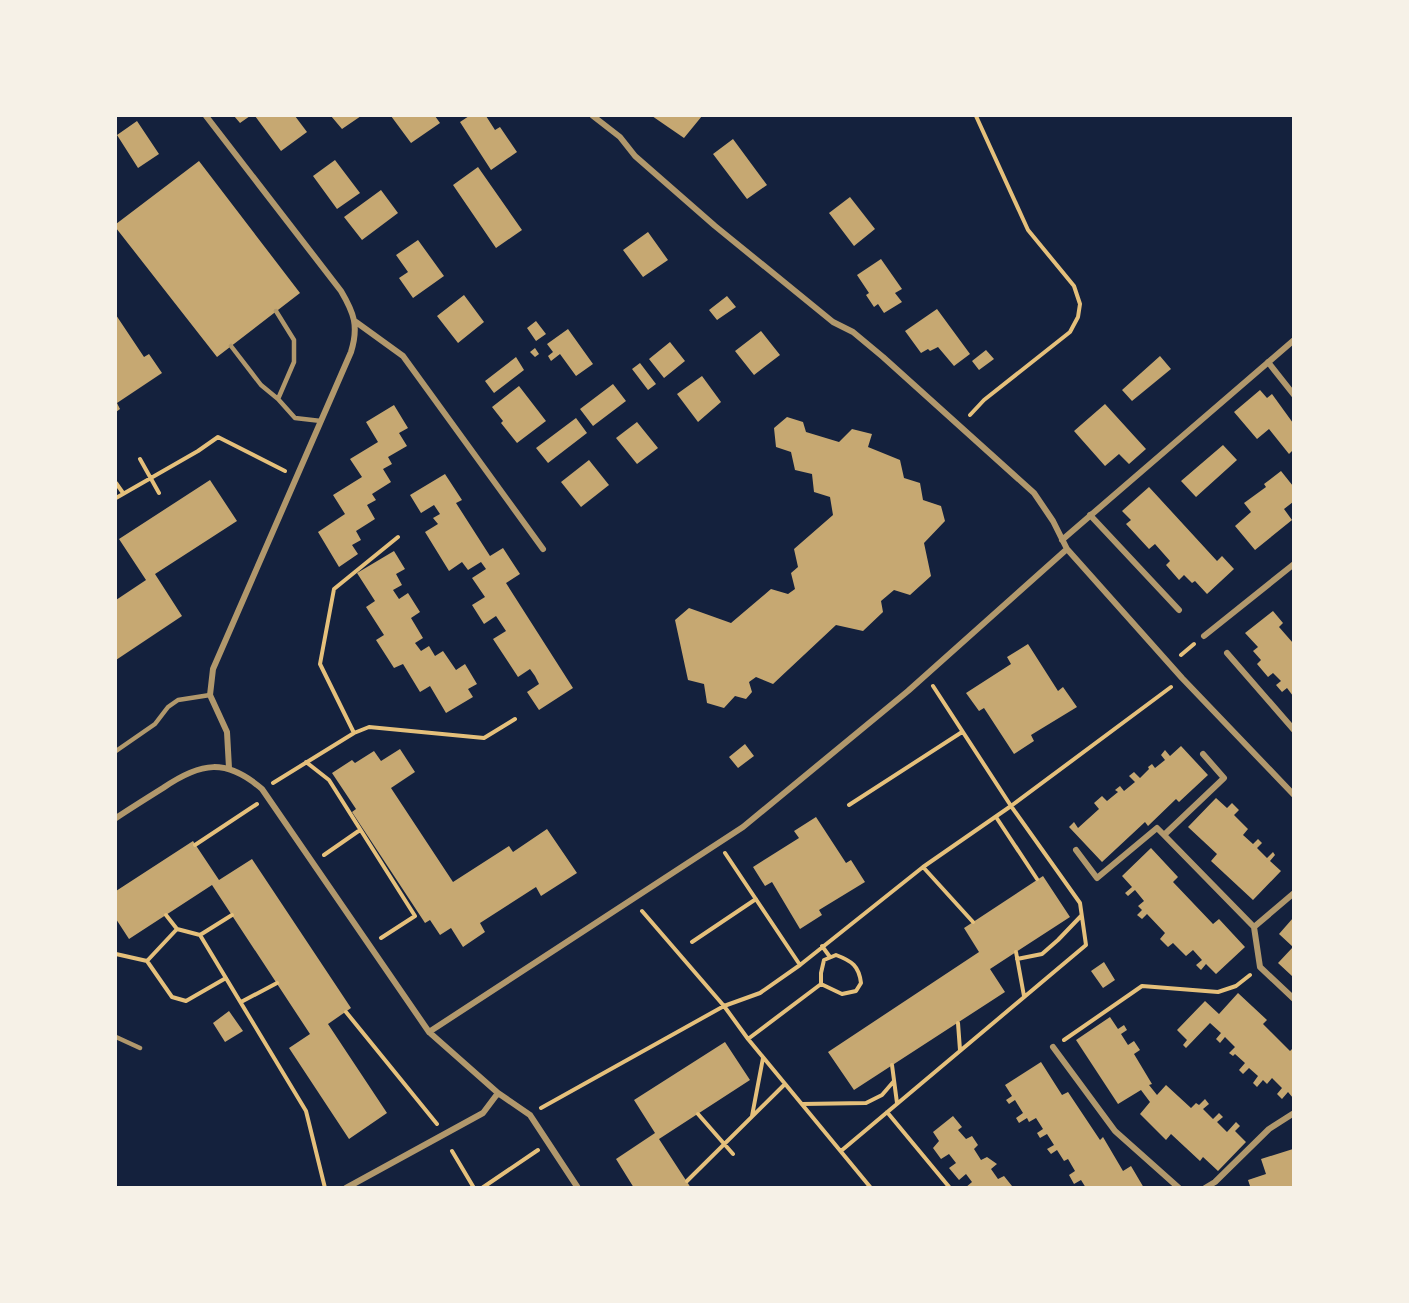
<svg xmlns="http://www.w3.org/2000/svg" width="1409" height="1303" viewBox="0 0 1409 1303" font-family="'DejaVu Sans',sans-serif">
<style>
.building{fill:#c6a872}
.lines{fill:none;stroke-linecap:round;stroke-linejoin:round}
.path{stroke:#e5c07b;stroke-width:4}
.service{stroke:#b1986c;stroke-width:4.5}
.minor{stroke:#b1986c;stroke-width:6}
</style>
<rect width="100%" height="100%" fill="#14213d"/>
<!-- building -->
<path class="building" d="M234 116H250L240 123Z
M255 116H295L307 132 281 151Z
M331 116H361L342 129Z
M391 116H435L440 123 411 143Z
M469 116H486L495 130 500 127 517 152 491 170 460 122Z
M652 116H702L684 138Z
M137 121 159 154 138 168 117 135Z
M733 139 767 185 747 199 713 154Z
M335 160 360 193 337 209 313 176Z
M199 161 300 293 217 357 116 228V224Z
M478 167 522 230 496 248 453 185Z
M381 190 398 213 362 240 344 217Z
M850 197 875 229 854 246 829 213Z
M648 232 668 260 643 277 623 250Z
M418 240 444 276 413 298 399 278 408 272 396 255Z
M881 259 902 289 895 293 902 302 884 313 878 304 874 307 866 295 869 293 857 275Z
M464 295 484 322 458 343 437 316Z
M727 296 736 307 717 320 709 310Z
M937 309 970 354 954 366 938 347 930 351 928 349 921 353 905 331Z
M116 315 144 357 149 354 162 373 117 403 120 409 116 412Z
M536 321 546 334 536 341 527 328Z
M568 329 593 364 576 376 560 354 551 361 548 356 553 352 547 344Z
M761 331 780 355 754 375 735 351Z
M670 342 685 361 664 378 649 359Z
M535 348 539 354 535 357 530 352Z
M986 350 994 359 979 370 972 361Z
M1160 356 1171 369 1132 401 1122 390Z
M516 357 524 370 494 393 485 381Z
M640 363 656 384 648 390 632 369Z
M702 376 721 402 698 422 677 394Z
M613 384 626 401 593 426 580 409Z
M519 386 546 421 517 443 501 423 503 421 492 407Z
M1260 390 1267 398 1272 394 1293 423V450L1289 454 1269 429 1257 439 1234 412Z
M1105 404 1146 449 1129 464 1119 454 1105 466 1074 431Z
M394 405 408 428 399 433 407 446 388 457 392 464 383 469 391 482 372 494 376 500 367 505 375 519 356 531 361 540 352 545 358 554 339 567 318 532 345 514 333 495 362 477 350 459 378 442 366 422Z
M787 417 803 422 806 432 839 442 852 429 872 434 868 447 900 460 904 478 920 483 923 500 941 506 945 521 924 543 931 576 910 595 894 590 881 601 883 612 863 631 836 625 773 684 756 677 749 682 752 692 746 699 735 696 724 708 707 703 704 684 688 680 675 620 689 608 731 623 771 589 788 594 795 589 791 573 798 567 794 549 833 515 830 497 814 492 812 474 795 470 791 452 776 447 774 428Z
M576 418 587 433 548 463 536 448Z
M637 422 658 448 637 464 616 438Z
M1223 445 1237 460 1196 497 1181 481Z
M589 460 609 485 581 507 561 482Z
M1281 471 1293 486V502L1284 509 1292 520 1255 550 1235 526 1251 512 1244 503 1266 487 1264 484Z
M445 474 462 500 456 503 490 556 503 548 520 574 506 583 573 688 539 710 527 692 539 684 535 676 530 669 518 677 493 639 506 631 496 616 484 624 472 605 485 597 472 578 486 569 481 562 468 570 462 562 449 571 425 532 438 524 433 518 440 514 434 505 421 513 410 495Z
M210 480 237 521 155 574 182 616 116 660V600L146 580 119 539Z
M1149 487 1217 561 1222 556 1234 569 1207 594 1195 581 1192 583 1184 575 1179 580 1166 565 1170 561 1155 544 1149 549 1126 524 1131 520 1122 511Z
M394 551 405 569 396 574 402 585 393 590 399 599 408 593 420 612 411 618 423 638 415 643 421 651 429 646 435 656 443 651 456 670 465 664 477 684 468 689 473 697 446 713 430 686 420 692 403 664 394 668 376 640 384 635 366 607 375 601 357 573Z
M1273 611 1283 623 1279 627 1293 643V696L1287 688 1282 692 1276 685 1281 681 1273 673 1268 677 1257 664 1261 660 1253 651 1258 647 1245 633Z
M1028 644 1058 691 1063 687 1077 707 1031 735 1034 741 1014 754 984 708 979 711 966 693 1011 664 1007 657Z
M745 744 754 756 738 768 729 757Z
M1181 746 1208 775 1179 802 1176 799 1148 826 1145 822 1102 862 1069 827 1074 822 1078 828 1099 809 1094 803 1102 796 1107 801 1118 792 1115 790 1120 786 1124 791 1135 782 1129 776 1134 772 1140 778 1149 769 1148 767 1152 764 1155 768 1165 760 1161 755 1165 750 1170 756Z
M400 749 415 772 391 788 453 882 509 846 513 852 547 829 577 873 541 896 536 887 480 923 485 932 463 947 451 928 440 935 430 920 425 923 352 812 356 809 332 773 352 760 355 763 374 751 381 761Z
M1216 798 1227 808 1232 803 1239 810 1234 815 1248 829 1243 835 1253 844 1258 839 1262 843 1257 848 1267 858 1273 852 1275 855 1270 861 1281 871 1253 900 1211 861 1217 854 1188 827Z
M816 817 846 863 851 860 865 882 819 910 822 915 800 929 772 882 765 886 753 867 799 838 794 831Z
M193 841 219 880 252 859 351 1008 328 1024 387 1113 349 1139 289 1048 310 1034 212 885 129 939 116 919V891Z
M1151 848 1178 877 1173 882 1213 924 1219 919 1245 947 1216 974 1206 964 1201 970 1196 965 1202 960 1193 950 1186 956 1173 943 1168 947 1160 939 1165 933 1147 914 1142 919 1137 915 1142 910 1138 906 1144 901 1135 890 1128 896 1125 893 1132 887 1122 876Z
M1043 876 1070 917 990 969 1005 992 854 1090 828 1052 979 952 964 928Z
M1293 918V974L1292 976 1278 963 1293 947 1279 934Z
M1104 962 1115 980 1103 988 1091 971Z
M1238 993 1267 1020 1263 1024 1290 1051 1293 1048V1098L1288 1092 1282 1099 1277 1094 1282 1088 1272 1078 1267 1084 1263 1080 1257 1087 1253 1083 1258 1076 1249 1068 1243 1074 1239 1070 1245 1063 1235 1054 1233 1056 1229 1053 1235 1047 1225 1037 1220 1043 1216 1039 1221 1033 1210 1023 1186 1048 1183 1045 1187 1040 1177 1030 1205 1001 1219 1014Z
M229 1011 243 1031 225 1042 213 1023Z
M1110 1017 1118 1029 1124 1025 1127 1030 1121 1034 1128 1045 1134 1041 1140 1050 1134 1054 1152 1084 1149 1085 1157 1095 1166 1085 1191 1108 1196 1103 1199 1105 1205 1099 1209 1104 1203 1109 1213 1119 1219 1113 1223 1117 1217 1122 1227 1132 1236 1122 1240 1126 1235 1131 1246 1142 1218 1171 1203 1157 1200 1161 1171 1134 1166 1140 1140 1114 1150 1102 1141 1090 1118 1104 1076 1040Z
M725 1042 750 1080 659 1139 691 1188H634L616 1159 655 1133 634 1100Z
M1041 1062 1062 1095 1068 1092 1100 1140 1103 1137 1123 1171 1131 1166 1144 1188H1086L1081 1180 1074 1184 1069 1175 1075 1171 1068 1159 1064 1161 1057 1150 1051 1154 1047 1149 1054 1145 1047 1134 1040 1138 1037 1133 1043 1129 1036 1118 1029 1122 1027 1118 1019 1123 1016 1118 1023 1113 1015 1100 1009 1104 1006 1100 1012 1096 1005 1085Z
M953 1116 962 1127 958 1130 966 1139 972 1136 978 1145 974 1149 981 1160 987 1157 997 1164 991 1169 998 1179 1004 1176 1012 1186 1011 1188H965L972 1182 966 1174 959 1180 949 1168 956 1163 949 1154 941 1159 933 1148 939 1141 933 1132Z
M1293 1149V1188H1245L1250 1186 1248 1180 1266 1174 1261 1159Z"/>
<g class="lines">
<!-- path -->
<path class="path" d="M970 415 984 400 1070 332 1078 317 1080 304 1074 286 1028 230 976 116
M140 459 159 493
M116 483 123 493
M116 498 198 451 218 437 285 471
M1181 655 1194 644
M933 686 1011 806 1171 687
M354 733 320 664 334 589 398 537
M306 762 329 780 415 916 381 938
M273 783 354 733 369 727 484 738 515 719
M849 805 962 732
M996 817 1037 879
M195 845 257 804
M725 853 800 965
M324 855 360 830
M923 867 973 922
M642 911 724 1006 748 1039 871 1188
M166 915 177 929 200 935 306 1111 325 1188
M200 935 232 915
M692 942 756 899
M822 946 830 957
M1016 952 1024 996
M116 954 147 961 177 929
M1017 959 1042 954 1058 940 1081 916
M147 961 172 997 186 1001 226 978
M241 1002 277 983
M346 1012 437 1124
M958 1023 960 1050
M748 1039 821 984 842 994 856 991 861 983C859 966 852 961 836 955L824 960 821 973V984
M1064 1040 1142 986 1218 992 1236 986 1250 975
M892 1065 897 1103
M802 1104 866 1103 882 1095 894 1081
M541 1108 724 1006 760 993 800 965 923 867 1011 806 1080 903 1086 945 841 1151
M887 1112 950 1188
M698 1114 733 1154
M752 1116 763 1058
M452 1151 474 1188
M687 1181 785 1084
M482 1188 538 1150"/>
<!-- service -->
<path class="service" d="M276 311 294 340V362L278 399
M231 346 261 385 278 399 295 418 321 421
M116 751 155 724 168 707 178 700 210 695
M116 1037 140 1048"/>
<!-- minor -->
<path class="minor" d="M206 116 341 291C354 313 359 326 351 352L213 669 210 695 227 732 229 768
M593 116 620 137 635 156 715 226 833 322 853 332 883 357 1034 493 1053 521 1067 549 1182 678 1294 795
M356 322 403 356 543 549
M1268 362 1294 395
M1090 515 1179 610
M1062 540 1294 340
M1204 636 1294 564
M1227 653 1294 730
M116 818C131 808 147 798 163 788 201 762 226 758 262 789L429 1032 498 1093 530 1115 578 1188
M1164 835 1254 927 1294 893
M1076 850 1097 878 1157 828 1164 835 1224 778 1203 754
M1254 927 1260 967 1294 999
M429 1032 743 827 908 691 1067 549
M1053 1047 1115 1131 1179 1188
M346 1188 483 1113 498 1093
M1205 1188 1215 1182 1269 1129 1294 1113"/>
</g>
<!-- border -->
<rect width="1409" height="1303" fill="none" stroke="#f6f1e7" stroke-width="234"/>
</svg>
